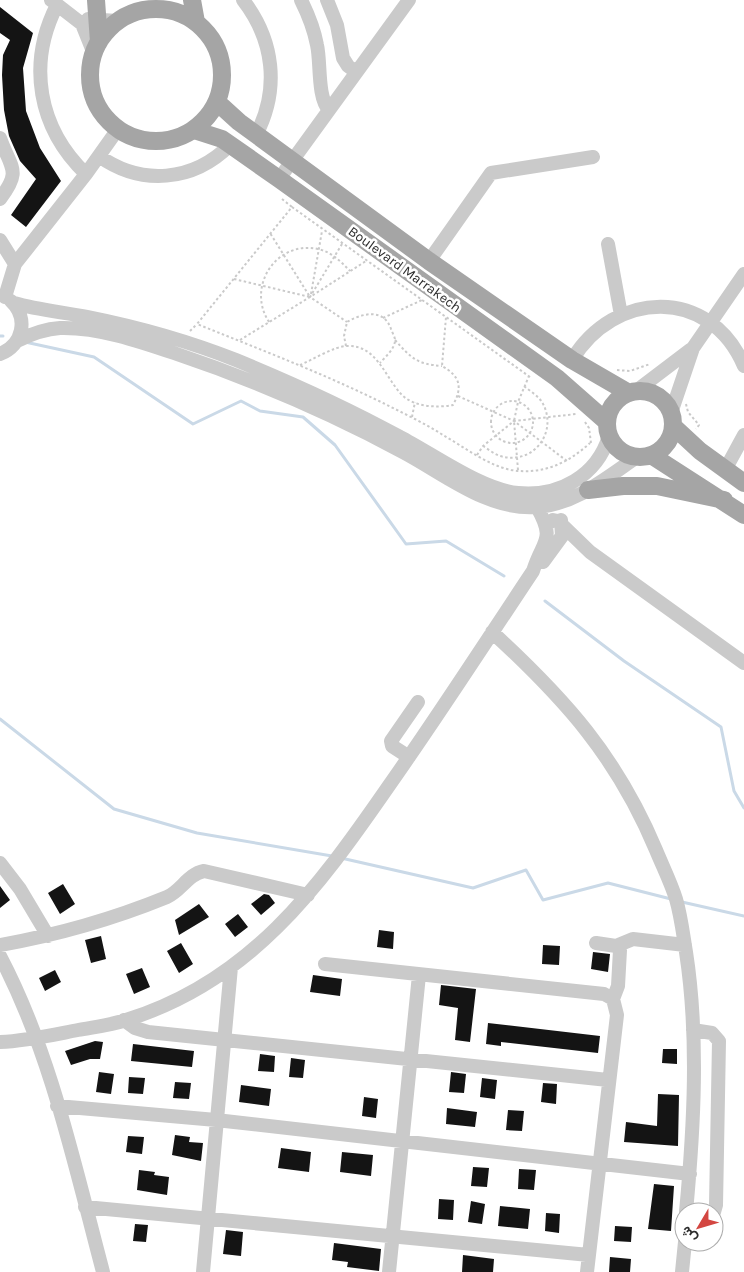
<svg xmlns="http://www.w3.org/2000/svg" width="744" height="1272" viewBox="0 0 744 1272" font-family="Karla,Vazirmatn,sans-serif">
<style>
.lines{fill:none;stroke-linecap:round;stroke-linejoin:round}
.stream{stroke:#cad9e7;stroke-width:3}
.building{fill:#141414}
.path{stroke:#cacaca;stroke-width:2;stroke-dasharray:2.5 2.5;stroke-linecap:butt}
.minor{stroke:#cacaca;stroke-width:14}
.major{stroke:#a5a5a5;stroke-width:18}
.labels{text-anchor:middle;stroke-width:5;stroke-linejoin:round;paint-order:stroke}
.street-label{font-size:14px;fill:#2d2d2d;stroke:#fff}
</style>
<rect width="100%" height="100%" fill="#fff"/>
<g class="lines">
<!-- stream -->
<path class="stream" d="M0 336H3
M25 342 94 357 193 424 241 401 260 411 303 417 335 445 406 544 446 541 504 576
M545 601 624 661 721 727 734 791 744 808
M0 719 114 809 197 833 332 856
M341 858 473 888 526 870 543 900 608 883 671 899
M682 902 744 916"/>
</g>
<!-- building -->
<path class="building" d="M0 7 33 33 23 68 26 111 40 148 61 181 26 227 11 215 36 179 20 161 9 136 4 110 2 75 3 55 10 40 0 33Z
M63 884 75 904 60 914 48 893Z
M0 886 10 900 0 908Z
M264 894 269 895 275 903 261 915 251 904Z
M199 904 209 917 179 935 175 920Z
M238 914 248 927 235 937 225 924Z
M379 930 394 932 393 949 377 947Z
M101 936 106 959 91 963 85 940Z
M181 943 193 964 179 973 167 951Z
M543 945 560 946 559 965 542 964Z
M593 952 610 954 608 972 591 969Z
M142 968 150 987 134 994 126 974Z
M55 970 61 982 45 991 39 978Z
M313 975 342 979 340 996 310 992Z
M441 985 476 989 470 1042 455 1040 458 1008 439 1005Z
M488 1023 600 1036 598 1053 501 1042V1046L486 1044Z
M95 1041 103 1042 100 1059H90L71 1065 65 1051Z
M133 1044 194 1051 192 1067 131 1061Z
M663 1049H677V1064L662 1063Z
M260 1054 275 1056 274 1072 258 1071Z
M291 1058 305 1060 303 1078 289 1077Z
M99 1072 114 1074 111 1094 96 1092Z
M451 1072 466 1074 464 1093 449 1092Z
M129 1077 145 1078 143 1094 128 1093Z
M482 1078 497 1080 495 1099 480 1097Z
M175 1082 191 1083 189 1099 173 1098Z
M543 1083 557 1084 556 1104 541 1102Z
M241 1085 271 1089 269 1106 239 1102Z
M658 1094 679 1095 678 1146 624 1142 626 1122 657 1126Z
M364 1097 378 1099 376 1118 362 1116Z
M447 1108 477 1112 475 1127 446 1124Z
M508 1110 524 1111 522 1131 506 1130Z
M175 1135 190 1137 189 1142 203 1143 201 1161 172 1155Z
M128 1136 144 1137 142 1154 126 1152Z
M281 1148 311 1152 309 1172 278 1168Z
M342 1152 373 1155 371 1176 340 1172Z
M473 1167 489 1168 487 1187 471 1186Z
M519 1169 536 1170 534 1190 518 1189Z
M139 1170 155 1172 154 1175 169 1177 167 1195 137 1190Z
M654 1184 674 1186 671 1231 648 1229Z
M439 1199 454 1200 453 1220 438 1219Z
M471 1201 485 1204 482 1224 468 1222Z
M500 1206 530 1209 528 1229 498 1226Z
M546 1213 560 1214 559 1233 545 1231Z
M135 1224 148 1225 146 1242 133 1241Z
M615 1226 632 1227 631 1242 614 1241Z
M226 1230 243 1232 241 1256 223 1254Z
M334 1243 381 1249 379 1271 347 1267 348 1262 332 1260Z
M463 1255 494 1259 493 1272H462Z
M610 1257 631 1259 630 1272H609Z"/>
<g class="lines">
<!-- path -->
<path class="path" d="M282 199 292 207
M342 244 310 297 366 261
M234 279 310 297 270 233
M311 294 322 231
M383 318 422 300
M269 322C246 287 276 240 318 249 332 252 341 262 350 271
M190 331 197 324
M240 340 310 297 347 322
M395 340C412 359 417 364 442 366
M346 346 344 336 347 322C362 313 384 308 391 329 392 332 395 337 395 340 395 349 385 357 380 363
M300 365C312 360 335 346 347 346 377 345 384 376 402 395 414 407 437 408 453 405 463 387 460 376 442 366L446 317
M617 370 630 371 650 364
M530 377 292 207 197 324C259 349 322 373 383 403 403 413 424 423 443 435 464 447 487 465 511 470 542 475 567 464 590 443
M458 396 514 421 567 461
M491 422a21 21 0 1 1 42 0a21 21 0 1 1-42 0Z
M686 404 688 412 699 425 696 429
M412 417 415 402
M585 422 589 428 591 443
M483 446C488 449 494 454 500 456 534 466 559 431 542 402 538 396 530 391 524 386
M477 455 483 446 514 421 576 414
M518 470 514 421 518 402 529 376"/>
<!-- minor -->
<path class="minor" d="M51 0 82 24 94 54
M243 0C274 40 280 89 256 135
M301 0C308 14 314 29 317 45 321 62 317 97 329 110
M327 0 337 25 343 58 348 66 356 72
M57 5C27 64 38 128 86 174
M88 19 117 21
M0 138C11 169 22 170 0 199
M99 156C141 186 193 182 230 145
M279 179 409 0
M0 240 15 264
M608 244 621 315
M429 261 491 173 593 157
M5 297 15 264 86 174 118 129
M14 303C38 310 63 312 88 317 138 327 188 341 236 360 292 383 347 408 400 437 433 454 482 490 518 493 559 497 597 476 609 436
M17 341C31 334 44 329 60 328 98 327 139 341 174 353 254 380 329 412 403 452 443 473 488 511 537 507 576 504 606 478 637 457
M0 354C23 345 29 318 11 301
M572 360C614 290 710 286 744 366
M636 391 690 350
M671 413 693 348 744 274
M725 470 744 435
M546 525 553 520 558 521 590 552 744 663
M543 562 562 536 561 520
M492 632C566 700 617 757 656 850 663 867 671 883 676 899 681 916 683 934 686 952 699 1037 694 1126 686 1212
M409 757 392 746 391 741 418 702
M0 863 20 889 48 936
M596 943 616 946 620 950 618 986 613 999
M0 945C57 935 113 919 167 897 181 891 188 874 204 871L308 895
M616 946 633 939 685 945
M0 956C51 1053 75 1167 103 1272
M325 964 604 994 613 999 617 1015 587 1272
M124 1020 135 1028 148 1032 608 1080
M693 1030 712 1033 719 1041 716 1205 714 1212
M0 1042C26 1041 52 1035 78 1030 94 1027 111 1025 126 1020 250 982 318 888 388 787 438 716 485 643 533 571 543 539 556 541 537 507
M57 1106 216 1120 690 1174
M85 1207 589 1255
M203 1272 231 967
M389 1272 419 975
M682 1272 685 1242"/>
<!-- major -->
<path class="major" d="M96 0 99 42
M192 0 196 22
M90 75a66 66 0 1 1 132 0a66 66 0 1 1-132 0Z
M217 102 239 122 429 261 572 360 629 393
M194 130 222 139 279 179 557 378 607 422
M607 424a33 33 0 1 1 66 0a33 33 0 1 1-66 0Z
M673 426 700 451 744 483
M651 455 744 515
M588 490 623 486H657L724 500"/>
</g>
<g class="labels">
<!-- street labels -->
<g class="street-label">
<text transform="translate(405 269) rotate(36)" y="5">Boulevard Marrakech</text>
</g>
</g>
<!-- north arrow -->
<g transform="translate(699 1227) rotate(232)"><circle r="24" fill="#ffffff" stroke="#ababab"/>
<path d="M0-4L9 19L0 12L-9 19Z" fill="#d34641"/>
<text y="-8" font-size="14" font-weight="bold" text-anchor="middle" fill="#2d2d2d">ش</text>
</g>
</svg>
